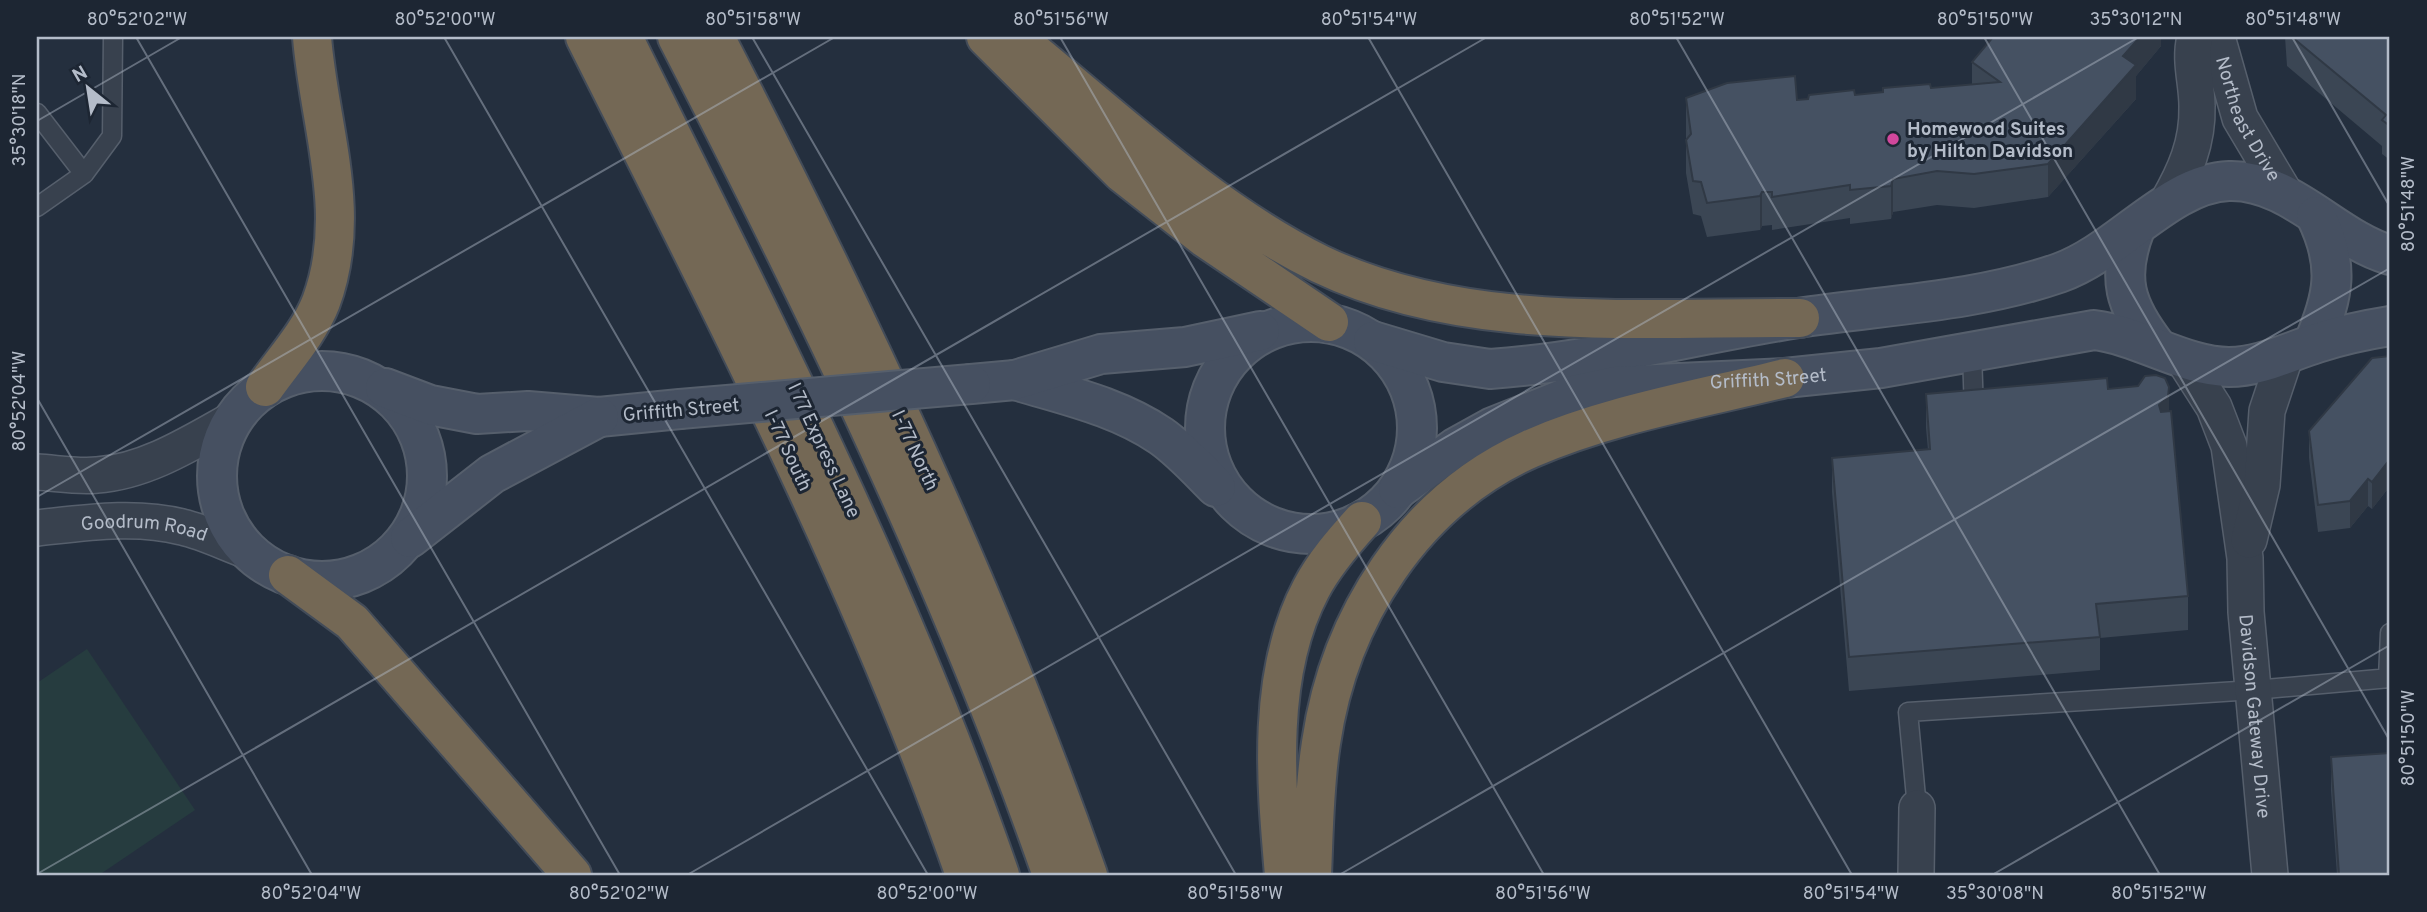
<svg xmlns="http://www.w3.org/2000/svg" width="2427" height="912" viewBox="0 0 2427 912" font-family="Overpass,sans-serif">
<style>
.green{fill:#263c3f}
.lines{fill:none;stroke-linecap:round;stroke-linejoin:round}
.service-casing{stroke:#565f6c;stroke-width:21}
.minor-casing{stroke:#565f6c;stroke-width:38}
.secondary-casing{stroke:#565f6c;stroke-width:42}
.motorway-casing{stroke:#434c59;stroke-width:42}
.service{stroke:#38414e;stroke-width:18}
.minor{stroke:#38414e;stroke-width:35}
.secondary{stroke:#465061;stroke-width:38}
.motorway{stroke:#746855;stroke-width:38}
.secondary-bridge-casing{stroke:#565f6c;stroke-width:42;stroke-linecap:butt}
.secondary-bridge{stroke:#465061;stroke-width:38}
.wall{fill:#3b4654}
.shaded-wall{fill:#303945}
.building{fill:#455162;stroke:#303945;stroke-width:2}
.ticks{fill:none;stroke:#b4bcc9;stroke-width:2;stroke-opacity:0.45}
.hotel-dot{fill:#d1479c;stroke:#1d2633;stroke-width:2.5}
.labels{text-anchor:middle;stroke-width:6;stroke-linejoin:round;paint-order:stroke}
.street-label{font-size:19px;fill:#b4bcc9;stroke:#1d2633}
.poi-label{font-size:19px;font-weight:bold;fill:#b4bcc9;stroke:#1d2633;text-anchor:start}
.neatline{fill:none;stroke:#b4bcc9;stroke-width:2.5}
.ticks-label{font-size:18px;text-anchor:middle;fill:#b4bcc9}
</style>
<rect width="100%" height="100%" fill="#242f3e"/>
<!-- green -->
<path class="green" d="M87 649 195 810 99 875H37V683Z"/>
<g class="lines">
<defs>
<path id="service" d="M37 113 84 174 37 207
M84 174 112 136 113 37
M1972 353 1974 412
M2388 678 2390 633
M1917 808 1908 712 2254 690 2390 678"/>
<g id="minor">
<path id="s1" d="M2217 37 2240 118 2287 197"/>
<path d="M2167 203C2185 172 2198 143 2197 106 2197 82 2189 61 2195 37"/>
<path id="s2" d="M2182 357 2214 407 2229 446 2245 558 2246 612 2270 875"/>
<path d="M37 472C56 473 77 477 97 475 145 472 191 443 232 420"/>
<path id="s3" d="M37 528C84 523 135 515 182 527 204 532 226 543 248 551"/>
<path d="M2249 540 2262 485 2267 411 2286 354"/>
<path d="M1916 875 1917 808"/>
</g>
<g id="secondary">
<path d="M2135 229C2116 278 2125 306 2156 346"/>
<circle cx="1311" cy="428" r="106"/>
<path d="M1373 341 1443 362 1490 369C1593 362 1696 334 1798 318 1885 305 1975 302 2059 273 2119 252 2169 183 2229 181 2290 179 2334 239 2390 255"/>
<path d="M2313 344C2334 297 2340 265 2316 216"/>
<circle cx="322" cy="476" r="105"/>
<path d="M1015 380C1064 395 1117 406 1161 436 1181 450 1198 469 1216 487"/>
<path d="M971 384 1015 380 1101 354 1185 347 1260 331"/>
<path d="M385 388 430 405 477 414 528 411 599 417 680 409"/>
<path id="s4" d="M1398 489 1455 448 1493 427 1573 395 1615 386 1785 378 1881 368 2094 330C2141 336 2185 367 2229 367 2260 367 2288 352 2317 343 2341 335 2365 330 2390 326"/>
<path d="M410 538 492 474 599 417"/>
</g>
<path id="motorway" d="M585 37C722 311 864 585 965 875
M623 37C759 312 900 585 1000 875
M677 37C817 309 951 585 1052 875
M715 37C855 309 987 586 1088 875
M986 37 1122 173 1205 238 1329 322
M1015 37C1110 114 1210 210 1320 264 1466 334 1643 317 1800 318
M265 387C284 360 309 333 321 302 354 213 319 126 312 37
M288 575 352 622 572 875
M1284 875C1276 783 1266 674 1311 589 1324 564 1343 542 1362 521
M1312 875C1314 831 1314 787 1321 743 1339 619 1413 501 1530 449 1610 414 1700 399 1785 378"/>
</defs>
<!-- service casing -->
<use href="#service" class="service-casing"/>
<!-- minor casing -->
<use href="#minor" class="minor-casing"/>
<!-- secondary casing -->
<use href="#secondary" class="secondary-casing"/>
<!-- motorway casing -->
<use href="#motorway" class="motorway-casing"/>
<!-- service -->
<use href="#service" class="service"/>
<!-- minor -->
<use href="#minor" class="minor"/>
<!-- secondary -->
<use href="#secondary" class="secondary"/>
<!-- motorway -->
<use href="#motorway" class="motorway"/>
<defs>
<path id="secondary-bridge" d="M680 409 971 384"/>
</defs>
<!-- secondary-bridge casing -->
<use href="#secondary-bridge" class="secondary-bridge-casing"/>
<!-- secondary-bridge -->
<use href="#secondary-bridge" class="secondary-bridge"/>
</g>
<!-- wall -->
<path class="wall" d="M2161 37V46L2136 76V99L2048 197 1974 208 1937 205 1893 212 1891 219 1850 224V218L1772 230V225L1762 226 1760 230 1707 237 1701 216 1693 214 1686 173V98L1797 100 1972 84V62Z
M2285 37H2390V160L2382 154V146L2287 66Z
M2390 356V486L2372 509 2368 506 2350 528 2318 532 2309 458V431Z
M2108 389 2169 411 2188 596V630L2100 638V670L1849 691 1832 492V458L1928 450 1926 428V394Z
M2331 757 2390 875H2337L2331 791Z"/>
<!-- shaded-wall -->
<path class="shaded-wall" d="M2140 37H2161V46L2136 76V99L2048 197V164L2123 56Z
M1893 179V212L1891 219V186Z
M1762 192V226L1760 230V196Z
M2169 387V420L2159 439V405Z
M2390 459V486L2372 509V482Z
M2368 479V506L2350 528V501Z"/>
<!-- building -->
<path class="building" d="M1993 37H2140L2123 56 2136 65 2048 164 1974 174 1937 171 1893 179 1891 186 1850 190V185L1772 197V192H1762L1760 196 1707 203 1701 182 1693 181 1686 140 1691 134 1686 98 1727 83 1795 76 1797 100 1808 99 1809 95 1854 90 1855 95 1883 92V88L1930 84 1931 88 2000 82 1972 62Z
M2292 37H2390V126L2382 120 2386 115Z
M2390 356V459L2372 482 2368 479 2350 501 2318 505 2309 431 2372 358Z
M2156 375 2165 378 2169 387 2168 397 2159 405 2161 412 2171 411 2188 596 2096 604 2100 637 1849 657 1832 458 1930 449 1926 394 2107 378 2108 389 2138 386 2145 376Z
M2390 753V875H2339L2331 757Z"/>
<!-- ticks -->
<path class="ticks" d="M136 37 620 875M444 37 928 875M752 37 1236 875M1060 37 1544 875M1368 37 1852 875M1676 37 2160 875M1984 37 2390 741M2292 37 2390 207M37 121 182 37M37 398 312 875M37 497 835 37M37 874 1487 37M687 875 2139 37M1339 875 2390 268M1992 875 2390 645"/>
<!-- markers -->
<circle class="hotel-dot" cx="1893" cy="139" r="7"/>
<g class="labels">
<!-- street labels -->
<g class="street-label">
<text dy="7" stroke="none"><textPath href="#s1" startOffset="88">Northeast Drive</textPath></text>
<text dy="7" stroke="none"><textPath href="#s4" startOffset="396">Griffith Street</textPath></text>
<text transform="translate(681 409) rotate(-5)" y="7">Griffith Street</text>
<text transform="translate(789 450) rotate(65)" y="7">I-77 South</text>
<text transform="translate(825 450) rotate(65)" y="7">I 77 Express Lane</text>
<text transform="translate(916 450) rotate(65)" y="7">I-77 North</text>
<text dy="7" stroke="none"><textPath href="#s3" startOffset="108">Goodrum Road</textPath></text>
<text dy="7" stroke="none"><textPath href="#s2" startOffset="373">Davidson Gateway Drive</textPath></text>
</g>
<!-- poi labels -->
<g class="poi-label">
<text x="1907" y="135">Homewood Suites<tspan x="1907" dy="22">by Hilton Davidson</tspan></text>
</g>
</g>
<!-- border -->
<rect width="2427" height="912" fill="none" stroke="#1d2633" stroke-width="77"/>
<!-- north arrow -->
<g transform="translate(88 88) rotate(330)" stroke="#1d2633" stroke-width="5" paint-order="stroke">
<path d="M0-5L12 26L0 18L-12 26Z" fill="#b4bcc9"/>
<text y="-10" font-size="19" font-weight="bold" text-anchor="middle" fill="#b4bcc9">N</text>
</g>
<rect x="38" y="38" width="2350" height="836" class="neatline"/>
<g class="ticks-label">
<text x="137" y="25">80°52'02"W</text>
<text x="445" y="25">80°52'00"W</text>
<text x="753" y="25">80°51'58"W</text>
<text x="1061" y="25">80°51'56"W</text>
<text x="1369" y="25">80°51'54"W</text>
<text x="1677" y="25">80°51'52"W</text>
<text x="1985" y="25">80°51'50"W</text>
<text x="2136" y="25">35°30'12"N</text>
<text x="2293" y="25">80°51'48"W</text>
<text transform="translate(19 120) rotate(-90)" y="6">35°30'18"N</text>
<text transform="translate(2408 204) rotate(-90)" y="6">80°51'48"W</text>
<text transform="translate(19 401) rotate(-90)" y="6">80°52'04"W</text>
<text transform="translate(2408 738) rotate(-90)" y="6">80°51'50"W</text>
<text x="311" y="899">80°52'04"W</text>
<text x="619" y="899">80°52'02"W</text>
<text x="927" y="899">80°52'00"W</text>
<text x="1235" y="899">80°51'58"W</text>
<text x="1543" y="899">80°51'56"W</text>
<text x="1851" y="899">80°51'54"W</text>
<text x="1995" y="899">35°30'08"N</text>
<text x="2159" y="899">80°51'52"W</text>
</g>
</svg>
